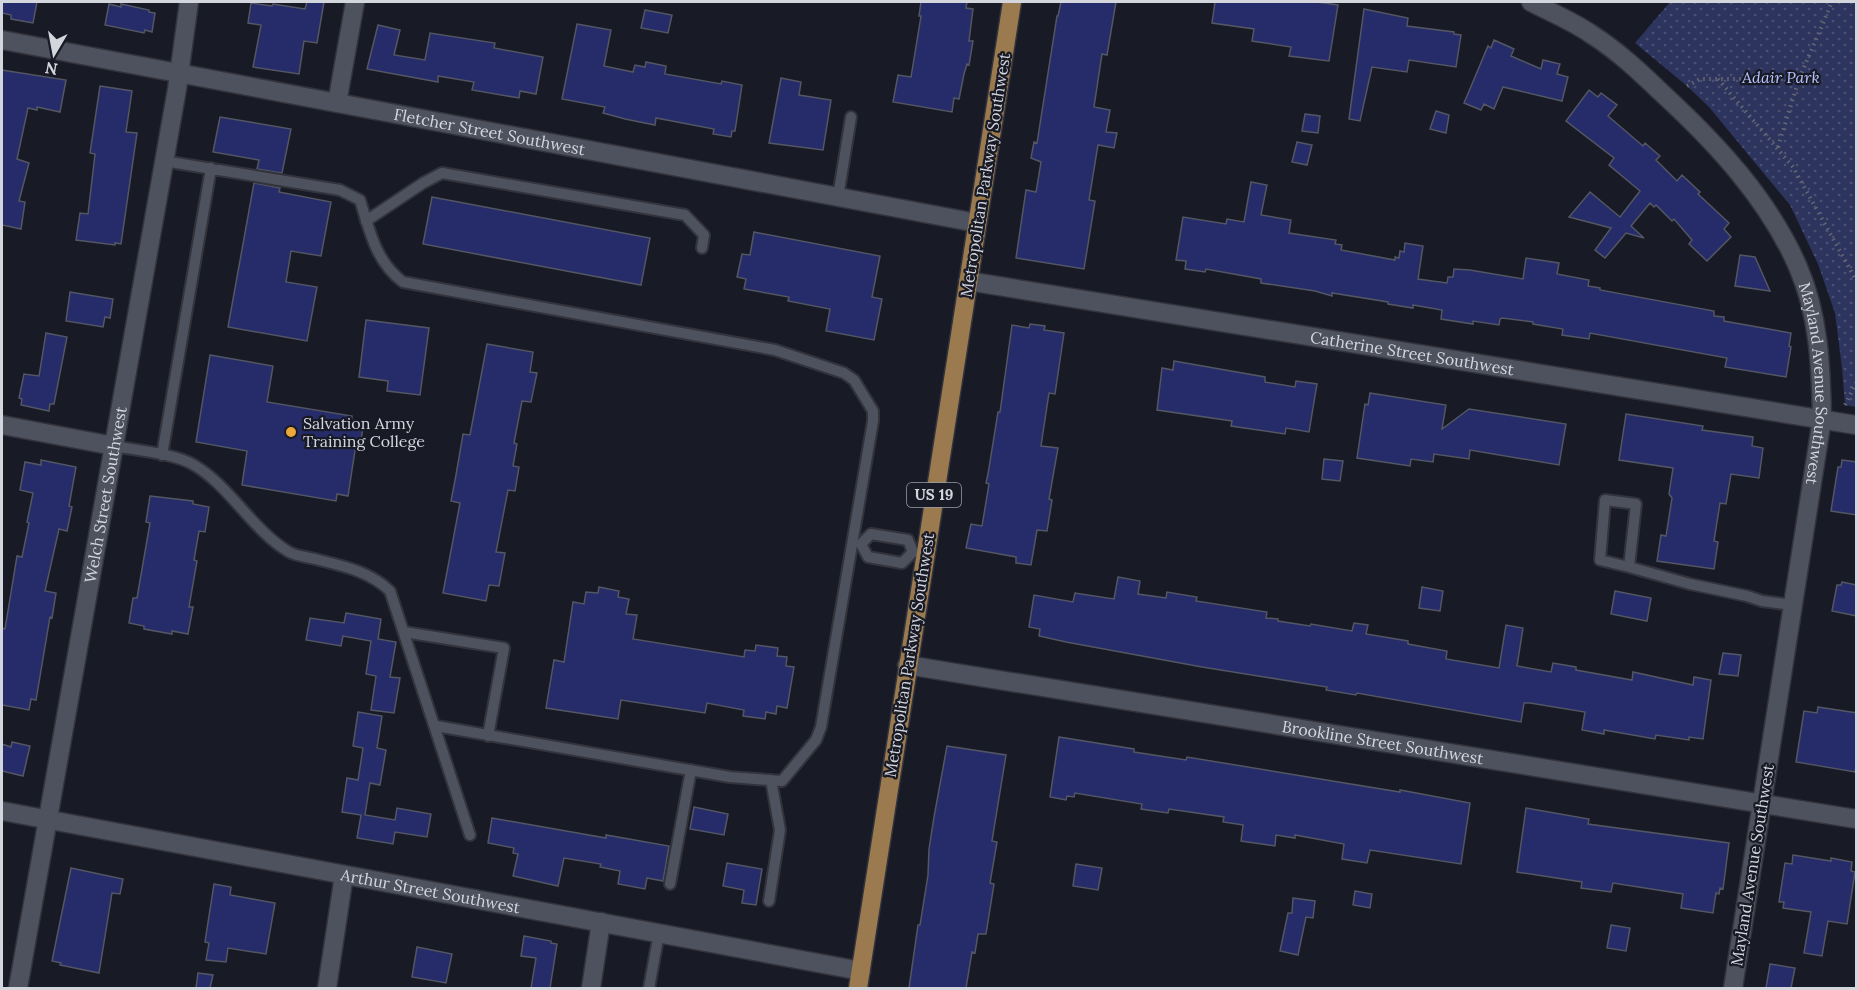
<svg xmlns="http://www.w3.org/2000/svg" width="1858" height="990" viewBox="0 0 1858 990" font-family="Lora,serif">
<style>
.park{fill:url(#park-dots)}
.building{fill:#262c69;stroke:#535663;stroke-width:1.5}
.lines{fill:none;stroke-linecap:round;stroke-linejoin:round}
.lane-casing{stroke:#32333c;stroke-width:14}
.street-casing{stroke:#32333c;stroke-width:21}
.primary-casing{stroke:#32333c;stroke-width:21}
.path{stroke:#666872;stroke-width:4;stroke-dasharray:1.5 4.5;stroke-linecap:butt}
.lane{stroke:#4e515e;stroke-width:10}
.street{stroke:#4e515e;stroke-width:18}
.primary{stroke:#9a7a4e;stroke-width:18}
.poi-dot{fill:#eda83b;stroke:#181a25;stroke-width:2}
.labels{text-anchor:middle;stroke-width:4.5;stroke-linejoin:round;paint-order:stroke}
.shield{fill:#181a25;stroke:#9c9ea6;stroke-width:1.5}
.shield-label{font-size:15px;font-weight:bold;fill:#d4d6de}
.park-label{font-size:16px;font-style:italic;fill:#b8c5fe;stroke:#181a25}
.street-label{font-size:16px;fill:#d4d6de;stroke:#181a25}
.poi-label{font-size:16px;fill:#d4d6de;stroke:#181a25;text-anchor:start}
</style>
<defs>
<pattern id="park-dots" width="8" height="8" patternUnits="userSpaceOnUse" patternTransform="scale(1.5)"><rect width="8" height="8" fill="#2d345d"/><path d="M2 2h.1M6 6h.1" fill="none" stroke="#4b5174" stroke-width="1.8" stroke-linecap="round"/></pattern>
</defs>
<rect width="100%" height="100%" fill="#181a25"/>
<!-- park -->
<path class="park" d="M1670 2H1856V407L1845 405 1842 368 1835 313 1818 264 1790 205 1709 107 1687 86 1635 43Z"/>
<!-- building -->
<path class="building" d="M2 2H37L33 23 11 19V15L2 13Z
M307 2H324L317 43 304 41 299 74 253 67 261 25 248 23 251 3 272 6 273 4 305 9Z
M921 2H967L966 8 973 9 969 41H973L969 65 967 64 964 74 959 99 954 98 952 112 893 102 898 75 911 77 921 16H919Z
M1061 2H1116L1107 55 1102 54 1094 107 1110 110 1106 132 1117 133 1114 148 1098 145 1089 200 1095 201 1084 269 1016 258 1026 190 1036 192 1041 162 1031 158 1034 142 1037 143 1057 16H1058Z
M1215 2H1317L1338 5 1329 61 1289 56 1291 47 1252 41 1254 29 1212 23Z
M109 4 121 7V4L149 10V12L155 13 152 32 145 30 144 33 105 25Z
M1364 9 1408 18 1407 26 1454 32V34L1461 35 1456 67 1409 60 1407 72 1372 67 1360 121 1349 119Z
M645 10 672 15 668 33 641 28Z
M577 24 611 30 604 66 633 72 635 65 645 67 646 62 666 66 665 74 721 84 722 81 742 85 735 131H732L731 137 713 134 714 129 656 118 655 125 625 119 603 113 605 107 562 99Z
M378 25 400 30 394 55 425 60 430 33 495 43 494 48 543 57 536 94 520 91 519 98 472 90 474 82 438 76V82L367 69Z
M1494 40 1514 49 1511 56 1541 69 1543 60 1560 64 1557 74 1568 77 1562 101 1503 87 1494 109 1484 104 1481 110 1464 103 1488 46 1491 48Z
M2 70 66 80 60 112 37 107V110L28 108 17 159 29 163 19 201 25 202 21 229 2 225Z
M781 78 801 82 799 95 831 100 823 150 769 143Z
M100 86 132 91 126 132 137 133 121 244 115 243V245L76 240 80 213 88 214 95 154 90 153Z
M1589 90 1598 97 1601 93 1617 105 1608 116 1643 146 1645 143 1660 156 1656 160 1677 181 1682 175 1700 192 1698 194 1729 223 1724 229 1731 237 1707 261 1689 244 1692 240 1674 219 1672 221 1656 205 1654 207 1650 203 1631 226 1644 238 1626 233 1605 258 1595 250 1611 228 1569 217 1590 192 1620 217 1640 191 1609 165 1614 158 1566 121Z
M1436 111 1449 115 1446 133 1430 129Z
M1305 114 1320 116 1318 133 1302 131Z
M220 117 291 129 282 173 257 169 259 160 213 152Z
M1297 142 1312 145 1307 165 1292 162Z
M1251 182 1267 185 1261 215 1291 220 1289 233 1336 240 1335 244 1342 245 1341 250 1395 260V257L1399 258 1400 251 1404 252 1405 243 1423 246 1418 279 1447 283 1448 277H1453L1454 269 1470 270 1523 279 1526 258 1559 263 1557 274 1589 280 1588 286 1600 288V290L1714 311V316L1724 317V321L1791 333 1789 346 1791 347 1786 377 1725 367 1727 358 1590 333 1589 339 1562 335 1563 329 1533 324V322L1502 318 1500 319 1499 325 1473 321V324L1441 319 1442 310 1413 305V308L1388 304V302L1332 293V296L1315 291 1261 283V279L1206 269 1205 272 1185 269 1186 261 1176 260 1183 217 1226 224 1227 219 1244 222Z
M254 183 280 188 279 192 331 202 321 256 291 251 286 282 317 287 307 341 228 327Z
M432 197 650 238 641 285 423 244Z
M754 232 880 256 872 297 882 299 874 340 826 331 830 309 788 301 789 297 744 289 746 279 737 277 742 254 750 255Z
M1740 255 1755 257 1770 291 1735 286Z
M70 292 113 299 110 318 105 317 103 327 66 321Z
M366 320 429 328 420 395 387 391 388 381 359 377Z
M1030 324 1045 326 1044 330 1064 333 1055 394 1049 393 1041 446 1058 448 1049 499 1052 500 1047 531 1037 530 1031 565 1016 563V557L966 548 971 524 982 526 989 484 986 483 988 474 998 412H1000L1012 325 1029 328Z
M46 333 67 337 54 404H50L49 411 21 405 22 399 19 398 24 374 39 376Z
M487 344 533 352 530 372 537 373 531 402 522 401 514 443 517 444 513 466 519 467 515 491 508 490 496 552 505 553 499 586 489 585 486 601 443 593 460 503 451 501 456 475 463 434 470 435Z
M210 355 273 366 267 402 352 416 351 425 363 428 360 445 356 444 348 496 337 494 336 501 242 485 247 451 196 442Z
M1174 361 1265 377V382L1295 387 1296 381 1317 384 1309 432 1286 428 1285 434 1231 426 1232 421 1157 410 1162 368 1173 370Z
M1370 393 1446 405 1442 429 1469 409 1566 424 1559 465 1470 450 1469 459 1434 454 1433 462 1411 459 1410 466 1357 458 1365 404 1368 405Z
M1626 414 1703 426 1702 430 1753 437 1752 446 1763 448 1759 478 1731 474 1726 504 1720 503 1714 541 1718 542 1714 569 1657 561 1661 535 1666 536 1672 498 1669 494 1673 468 1619 460Z
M1324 459 1343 461 1340 481 1322 479Z
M41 460 76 467 69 506 72 507 67 531 59 529 45 591 56 593 52 618 50 617 36 700 31 699 29 710 2 705V628L5 629 17 556 22 557 29 523 27 522 33 493 20 490 25 462 41 465Z
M1842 460 1857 462V515L1831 511 1838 467H1841Z
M150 496 193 501V504L209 507 205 532 199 531 194 560 197 561 189 607H193L188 634 172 631V634L144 629V626L129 623 133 598H137L150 523 146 522Z
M1118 577 1140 581 1138 594 1166 598 1167 592 1197 597 1196 601 1267 612 1266 618 1278 619V621L1310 626 1311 624 1352 631 1354 623 1368 625 1366 634 1408 641V644L1447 651 1446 659 1499 668 1506 625 1523 628 1517 666 1551 672 1553 663 1576 667V670L1632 680 1633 672 1693 685 1694 677 1711 680 1703 739 1689 737V740L1656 735 1655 739 1604 730V734L1582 730 1585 712 1530 703H1524L1521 722 1357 693 1356 695 1326 690 1327 687 1202 667 1066 642 1039 636 1040 629 1029 627 1034 595 1073 602 1075 593 1114 599Z
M1842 582 1857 585V616L1832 611 1837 585H1841Z
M599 587 619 591 618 597 629 599 626 614 637 615 633 639 744 657 745 650 755 651 756 645 778 648 777 656 787 657 786 666 794 667 787 708 777 706 776 714 766 712 765 719 743 716 744 710 707 703 705 713 621 700 618 719 546 708 554 660 564 662 573 602 584 604 586 592 598 593Z
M1422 587 1443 591 1440 611 1419 608Z
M1615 591 1651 598 1647 621 1611 614Z
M346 613 381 619 378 639 396 642 390 677 400 678 394 713 371 710 376 676 366 674 371 641 343 636 341 646 306 640 310 618 344 623Z
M1723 653 1741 655 1738 676 1719 674Z
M1818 707 1857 713V761L1855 772 1796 762 1804 711 1817 713Z
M358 712 382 716 377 748 386 750 380 785 370 783 365 815 395 820 397 808 431 814 427 837 395 832 393 844 357 838 361 815 342 812 347 778 358 780 363 748 353 746Z
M1059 737 1134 749V752L1186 760 1187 757 1400 792V790L1470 803 1461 864 1370 850 1367 863 1342 859 1344 844 1295 835V838L1276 835 1275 846 1241 841 1243 825 1223 822 1224 817 1169 809 1168 813 1141 809 1142 804 1075 793 1074 797 1067 796 1066 800 1050 797Z
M12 742 30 746 23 776 2 771V744L11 747Z
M947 746 1006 755 992 841 997 842 990 883 994 884 986 934H978L975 953 972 952 966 988H909L918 925H920L928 875 929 849 934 817Z
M694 807 728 814 724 835 690 829Z
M1526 808 1589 819 1588 824 1729 843 1723 889 1720 888 1719 894 1716 893 1713 913 1681 908 1683 894 1613 883 1611 892 1581 888 1582 882 1517 872Z
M492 818 606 838V835L669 846 663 881 647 878 645 889 618 884 620 871 600 867 601 864 564 858 558 886 513 876 518 854 513 853 514 848 488 843Z
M1793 855 1831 861V858L1852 862 1851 871 1855 872 1847 924 1828 921 1822 956 1804 953 1811 912 1783 908 1784 902H1779L1785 863 1792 864Z
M727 863 762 869 756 905 742 903 744 890 723 886Z
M1076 864 1102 868 1098 890 1073 886Z
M71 868 123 879 120 894 112 893 99 973 60 965 61 963 52 961Z
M214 884 231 887 230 895 275 903 266 954 228 948 226 962 206 960 209 943 205 942Z
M1355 891 1372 894 1370 908 1353 905Z
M1293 898 1315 901 1313 918 1306 917 1298 955 1280 951 1288 913H1292Z
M1611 925 1630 928 1626 951 1607 948Z
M524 936 551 941V943L557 944 550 988H531L536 958 521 956Z
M417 947 452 954 446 983 412 977Z
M1770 964 1795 968 1791 988H1766Z
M198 973 213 975 210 988H196Z"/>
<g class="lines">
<defs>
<path id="lane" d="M164 161 340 190 360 200C370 232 376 262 403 282L775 350 844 373 854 380 873 411V421L821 727 816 740 782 781 730 777 436 726
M838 197 851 117
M366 221 423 183 442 173 685 215 704 235 702 248
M114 446C135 450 177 454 194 465 231 487 252 530 289 552 296 556 307 557 315 559 343 566 369 571 390 591L470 835
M162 455 211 168
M861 544 871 534 908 540 913 552
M861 544 868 557 902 563 913 552
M1629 567 1600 560 1605 500 1636 504 1629 567 1690 584 1747 596 1762 601 1792 605
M404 632 504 648 488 736
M670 884 691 770
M769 901 780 830 771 780
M649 988 659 933"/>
<g id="street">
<path id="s1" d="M1531 2C1550 12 1572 21 1591 34 1618 51 1641 73 1664 95 1717 144 1769 200 1798 267 1819 315 1821 367 1822 419L1733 988"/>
<path id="s2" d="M2 40 977 223"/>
<path d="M337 103 355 2"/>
<path id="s3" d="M968 281 1856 425"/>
<path d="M2 425 114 446"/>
<path id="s4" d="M907 665 1856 819"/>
<path id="s5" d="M2 811 861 971"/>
<path id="s6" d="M18 988 177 89 189 2"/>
<path d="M327 988 344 875"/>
<path d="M591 988 601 922"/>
</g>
<path id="primary" d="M858 988 1012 2"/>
</defs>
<!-- lane casing -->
<use href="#lane" class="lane-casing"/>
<!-- street casing -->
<use href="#street" class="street-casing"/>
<!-- primary casing -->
<use href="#primary" class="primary-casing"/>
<!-- path -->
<path class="path" d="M1718 79 1793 167 1856 280
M1687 86 1700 79H1799
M1778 147 1799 79 1832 2
M1845 405 1856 383"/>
<!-- lane -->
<use href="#lane" class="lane"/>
<!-- street -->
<use href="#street" class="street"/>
<!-- primary -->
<use href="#primary" class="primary"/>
</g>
<!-- markers -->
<circle class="poi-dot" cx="291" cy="432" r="6"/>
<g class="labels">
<!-- shield labels -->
<rect class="shield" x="907" y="483" width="54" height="24" rx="4.5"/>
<g class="shield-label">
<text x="934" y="500">US 19</text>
</g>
<!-- park labels -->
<g class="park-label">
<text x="1781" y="83">Adair Park</text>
</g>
<!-- street labels -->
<g class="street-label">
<text dy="6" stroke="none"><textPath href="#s2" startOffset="496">Fletcher Street Southwest</textPath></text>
<text transform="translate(985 175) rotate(-81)" y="6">Metropolitan Parkway Southwest</text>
<text dy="6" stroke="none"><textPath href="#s3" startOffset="450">Catherine Street Southwest</textPath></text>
<text dy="6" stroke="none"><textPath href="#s1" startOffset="502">Mayland Avenue Southwest</textPath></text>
<text dy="6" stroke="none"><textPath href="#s6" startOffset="501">Welch Street Southwest</textPath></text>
<text transform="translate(909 655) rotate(-81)" y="6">Metropolitan Parkway Southwest</text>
<text dy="6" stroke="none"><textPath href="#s4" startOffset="482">Brookline Street Southwest</textPath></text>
<text transform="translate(1752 865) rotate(-81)" y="6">Mayland Avenue Southwest</text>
<text dy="6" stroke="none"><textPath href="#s5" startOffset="436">Arthur Street Southwest</textPath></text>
</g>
<!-- poi labels -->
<g class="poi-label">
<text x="303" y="429">Salvation Army<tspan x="303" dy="18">Training College</tspan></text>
</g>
</g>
<!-- border -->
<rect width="1858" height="990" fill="none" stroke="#d4d6de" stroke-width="6"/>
<!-- north arrow -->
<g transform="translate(54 54) rotate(190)" stroke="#181a25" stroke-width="4.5" paint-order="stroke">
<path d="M0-4.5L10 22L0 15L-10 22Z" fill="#d4d6de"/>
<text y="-9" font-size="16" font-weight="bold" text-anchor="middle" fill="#d4d6de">N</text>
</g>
</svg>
